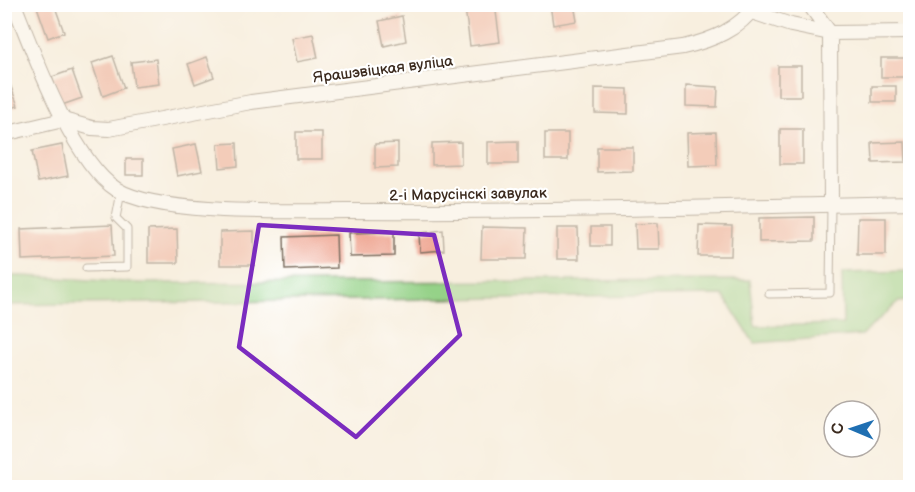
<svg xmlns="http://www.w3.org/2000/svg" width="915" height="492" viewBox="0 0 915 492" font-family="'Balsamiq Sans',sans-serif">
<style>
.grass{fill:#95d288;stroke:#687e53;stroke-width:1.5}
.building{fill:#eea28d}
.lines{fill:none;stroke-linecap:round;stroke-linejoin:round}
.lane-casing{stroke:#7d6f62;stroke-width:9}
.street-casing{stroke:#7d6f62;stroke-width:16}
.lane{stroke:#fff;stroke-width:7}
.street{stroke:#fff;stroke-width:14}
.marked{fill:none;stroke:#7b2cbf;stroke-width:4.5;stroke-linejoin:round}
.labels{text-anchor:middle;stroke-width:4.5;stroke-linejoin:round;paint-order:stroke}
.street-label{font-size:15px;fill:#3b2a1e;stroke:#fff}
</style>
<rect width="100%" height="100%" fill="#fff"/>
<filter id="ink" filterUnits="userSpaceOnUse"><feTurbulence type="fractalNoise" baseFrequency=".0167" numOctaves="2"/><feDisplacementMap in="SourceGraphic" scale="12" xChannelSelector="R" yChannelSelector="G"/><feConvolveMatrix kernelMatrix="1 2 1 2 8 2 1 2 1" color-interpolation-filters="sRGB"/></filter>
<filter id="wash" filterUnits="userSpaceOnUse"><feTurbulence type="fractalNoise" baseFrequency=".008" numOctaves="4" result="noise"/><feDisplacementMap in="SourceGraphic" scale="24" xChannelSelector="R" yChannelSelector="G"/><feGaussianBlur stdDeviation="1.35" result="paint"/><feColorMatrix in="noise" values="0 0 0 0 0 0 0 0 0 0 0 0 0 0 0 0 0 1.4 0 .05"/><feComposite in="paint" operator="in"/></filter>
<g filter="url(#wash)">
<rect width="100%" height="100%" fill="#f8efdf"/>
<!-- grass -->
<path class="grass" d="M910 271V301L898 302 862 335 754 343 723 295 4 305 5 276H24L141 283 750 280 755 326 843 324 842 273Z"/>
<g id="blocks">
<!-- building -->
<path class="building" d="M36 4H54L64 32 48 38Z
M495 4 500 42 470 46 465 8Z
M550 4H574L577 21 553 25Z
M402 16 406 41 384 46 379 21Z
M313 34 318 58 297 62 292 38Z
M113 56 124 88 103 96 92 63Z
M207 57 214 77 195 84 188 64Z
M881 58H909V77H881Z
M156 59 159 84 134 87 131 62Z
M778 66H801V96H778Z
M72 70 82 98 62 105 52 77Z
M7 76 18 106 4 110V77Z
M686 85 718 87 717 107 686 106Z
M872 86H896V102H872Z
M595 88 628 89V114L595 113Z
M780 129H803V164H780Z
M296 132H322V159H296Z
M716 132 717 165 688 166 687 133Z
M545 133H568V160H545Z
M518 141V164H488V142Z
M461 142V164L432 165V143Z
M905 142 906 162 873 163 872 143Z
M237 143 238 166 220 168 218 144Z
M398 143V167L375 168V144Z
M196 144 202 171 177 176 172 149Z
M62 145 68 176 38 182 32 151Z
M597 147H633V171L597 172Z
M126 159H143V175H126Z
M814 217V241L759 242V218Z
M858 218H886V255H857Z
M658 223 659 249H636L635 224Z
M112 225 114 256 22 260 21 229Z
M699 225 732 226 731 256H698Z
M482 227 527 228 526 259H481Z
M591 227H610V246H591Z
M557 228H578L579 259H557Z
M177 229 178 263H148V230Z
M443 230 444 250 420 252 419 233Z
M254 231V265H220V232Z
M394 232V256L350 257 349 233Z
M336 235 337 268 285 270 284 237Z"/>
</g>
</g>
<g filter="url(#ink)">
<use href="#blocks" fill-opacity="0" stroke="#7d6f62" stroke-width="1.5"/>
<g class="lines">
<defs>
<path id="lane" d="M86 268 127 267V229L116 218 121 192
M769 294 830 293 831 204"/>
<path id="street" d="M14 4C34 54 72 160 116 189 159 216 294 211 347 211 535 212 723 207 910 203
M809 4 830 33 831 204
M752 12 791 25 830 33 910 32
M4 134 63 120 92 128 109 129 251 102 683 47C713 40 738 30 757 4"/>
</defs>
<!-- lane casing -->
<use href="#lane" class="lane-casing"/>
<!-- street casing -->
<use href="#street" class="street-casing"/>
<!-- lane -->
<use href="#lane" class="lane"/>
<!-- street -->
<use href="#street" class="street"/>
</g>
</g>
<!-- marked area -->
<path d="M0 0H915V492H0ZM259 225 434 235 460 335 356 437 239 347Z" fill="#f8efdf" fill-opacity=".55" fill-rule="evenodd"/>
<path class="marked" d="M259 225 434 235 460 335 356 437 239 347Z"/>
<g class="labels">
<!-- street labels -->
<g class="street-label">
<text transform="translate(383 69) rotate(-7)" y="5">Ярашэвіцкая вуліца</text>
<text transform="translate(468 194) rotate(-1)" y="5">2-і Марусінскі завулак</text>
</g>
</g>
<!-- margin -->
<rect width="915" height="492" fill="none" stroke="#fff" stroke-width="24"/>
<!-- north arrow -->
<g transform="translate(852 429) rotate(272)"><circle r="28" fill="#ffffff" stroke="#b1aaa5" stroke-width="1.5"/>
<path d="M0-4.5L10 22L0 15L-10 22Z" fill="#1f6fb2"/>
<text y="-9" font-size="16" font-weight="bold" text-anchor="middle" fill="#3b2a1e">С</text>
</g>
</svg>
